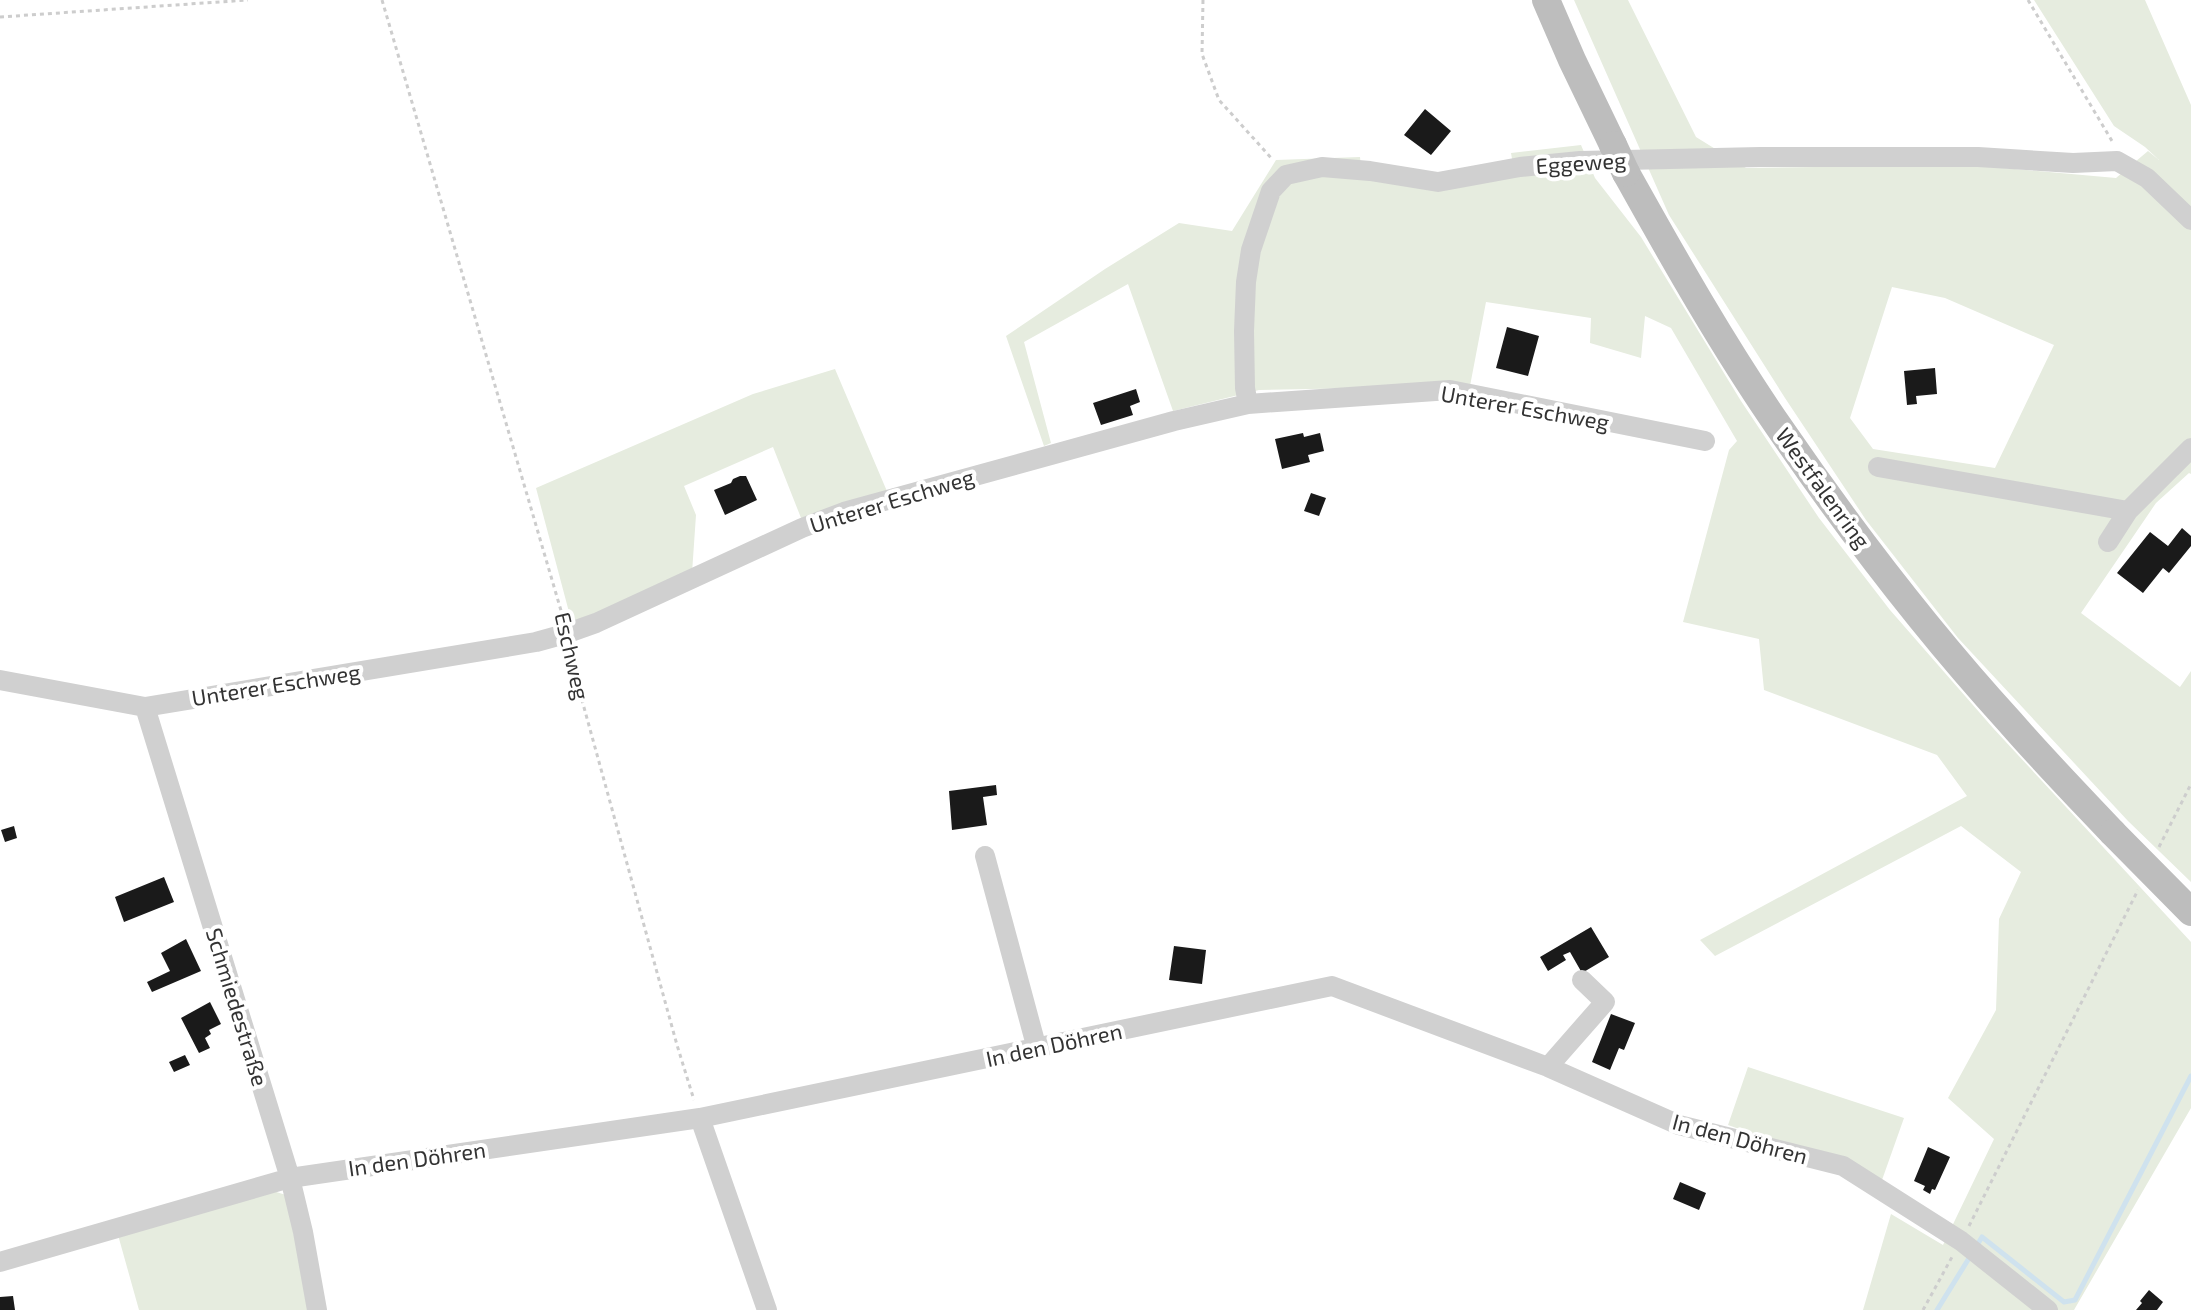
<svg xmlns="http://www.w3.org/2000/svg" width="2191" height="1310" viewBox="0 0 2191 1310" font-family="'Exo 2',sans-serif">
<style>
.green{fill:#e6ecdf;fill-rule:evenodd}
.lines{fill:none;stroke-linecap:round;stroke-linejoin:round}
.stream{stroke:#cfe2ee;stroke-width:5}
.building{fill:#1a1a1a}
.path{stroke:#cdcdcd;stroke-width:3;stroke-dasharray:4 4;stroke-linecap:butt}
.minor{stroke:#d0d0d0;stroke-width:20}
.secondary{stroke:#bdbdbd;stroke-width:28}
.secondary-bridge{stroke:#bdbdbd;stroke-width:28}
.labels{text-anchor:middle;stroke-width:8;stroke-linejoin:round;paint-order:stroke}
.street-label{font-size:22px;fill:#333;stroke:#fff}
</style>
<rect width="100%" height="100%" fill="#fff"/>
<!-- green -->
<path class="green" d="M1574 0H1628L1696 137 1746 168 1969 165 2116 178 2148 151 2159 160 2145 147 2114 126 2034 0H2145L2191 105V474L2189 473 2156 503 2081 613 2180 687 2191 671V882L2128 821 1958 638 1866 520 1785 398 1669 215ZM1892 287 1945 298 2054 345 1995 468 1873 449 1850 418Z
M1581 145 1595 178 1641 237 1741 401 1819 518 1890 610 1993 728 2191 942V1108L2074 1310H1863L1891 1214 1943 1245 1994 1139 1948 1098 1996 1010 1999 919 2021 872 1961 826 1715 956 1700 940 1967 796 1937 755 1764 690 1759 639 1683 622 1729 450 1737 441 1671 328 1645 316 1641 358 1590 343 1591 318 1486 302 1470 386 1259 390 1173 411 1128 284 1024 342 1051 443 1044 446 1006 336 1105 269 1179 223 1232 231 1276 160 1360 157 1362 177 1515 176 1511 153Z
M835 369 889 496 803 523 773 447 684 486 696 515 692 573 573 627 536 488 753 394Z
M1748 1067 1904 1118 1882 1180 1728 1125Z
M273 1191 286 1195 309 1310H139L118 1235Z"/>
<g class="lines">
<!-- stream -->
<path class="stream" d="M1976 1247 1982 1237 2064 1302 2075 1300 2191 1076
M1937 1310 1971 1255"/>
</g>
<!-- building -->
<path class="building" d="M1425 109 1451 131 1431 155 1404 135Z
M1507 327 1539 336 1528 376 1496 368Z
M1935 368 1937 394 1916 396 1917 404 1907 405 1904 371Z
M1136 389 1140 402 1130 406 1133 415 1101 425 1093 403Z
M1303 433 1304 437 1320 433 1324 451 1308 455 1310 462 1282 469 1275 439Z
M740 476H746L757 500 725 515 714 490 731 483 733 479Z
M1311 493 1326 498 1319 516 1304 511Z
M2182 528 2191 536V546L2169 573 2163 568 2143 593 2117 573 2150 532 2168 546Z
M996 785 997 795 983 797 987 825 952 830 949 791Z
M14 826 17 838 5 842 1 830Z
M164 877 174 902 124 922 115 897Z
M1591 927 1609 957 1582 973 1570 952 1563 955 1566 960 1548 971 1540 957Z
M186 939 201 971 152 992 147 982 170 971 161 953Z
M1174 946 1206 950 1202 984 1169 980Z
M210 1002 221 1024 209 1030 211 1034 205 1038 210 1048 199 1053 181 1018Z
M1611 1014 1635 1023 1624 1050 1619 1048 1610 1070 1592 1062Z
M185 1055 190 1065 174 1072 169 1062Z
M1928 1147 1950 1157 1935 1190 1932 1189 1930 1194 1923 1190 1925 1186 1914 1181Z
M1680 1182 1706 1193 1699 1210 1673 1199Z
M2149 1290 2163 1302 2157 1310H2136L2142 1303 2140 1301Z
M13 1296 15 1310H0V1297Z"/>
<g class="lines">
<!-- path -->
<path class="path" d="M382 0 562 614
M1203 0 1202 54 1219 100 1273 160
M2028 0 2112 141
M0 17 248 0
M569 653 677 1045 694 1100
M2159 847 2191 784
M1969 1226 2138 890
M1923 1310 1952 1257"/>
<!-- minor -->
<path class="minor" d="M1248 404 1245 388 1244 331 1246 282 1251 250 1271 191 1286 175 1322 167 1370 171 1438 182 1520 167 1580 161 1760 157H1978L2073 163 2117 161 2147 178 2191 220
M1878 467 2128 511
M2108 542 2128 511 2191 448
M0 680 145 707 536 642 565 634 596 623 802 528 844 512 1174 421 1248 404 1450 390 1705 441
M145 707 290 1178 303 1232 317 1310
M985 856 1037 1049
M1548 1067 1605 1002 1582 980
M700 1118 767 1310
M0 1262 290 1178 700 1118 1332 986 1548 1067 1679 1125 1843 1166 1961 1241 2048 1310"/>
<!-- secondary -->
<path class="secondary" d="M1546 0 1572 60 1613 145
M1626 173C1674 259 1723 346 1779 427 1849 529 1926 630 2010 722 2043 760 2078 796 2113 833"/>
<!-- secondary-bridge -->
<path class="secondary-bridge" d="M1613 145 1626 173
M2113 833 2191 912"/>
</g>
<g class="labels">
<!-- street labels -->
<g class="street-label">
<text transform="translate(1581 163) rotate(-4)" y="8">Eggeweg</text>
<text transform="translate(1525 408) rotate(10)" y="8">Unterer Eschweg</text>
<text transform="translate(1823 488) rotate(54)" y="8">Westfalenring</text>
<text transform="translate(892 501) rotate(-17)" y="8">Unterer Eschweg</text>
<text transform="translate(572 656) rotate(77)" y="8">Eschweg</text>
<text transform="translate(276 685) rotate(-9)" y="8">Unterer Eschweg</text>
<text transform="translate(237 1007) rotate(73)" y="8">Schmiedestraße</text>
<text transform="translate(1054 1045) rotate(-12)" y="8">In den Döhren</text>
<text transform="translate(1740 1139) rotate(15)" y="8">In den Döhren</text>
<text transform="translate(417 1159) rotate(-8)" y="8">In den Döhren</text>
</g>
</g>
</svg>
